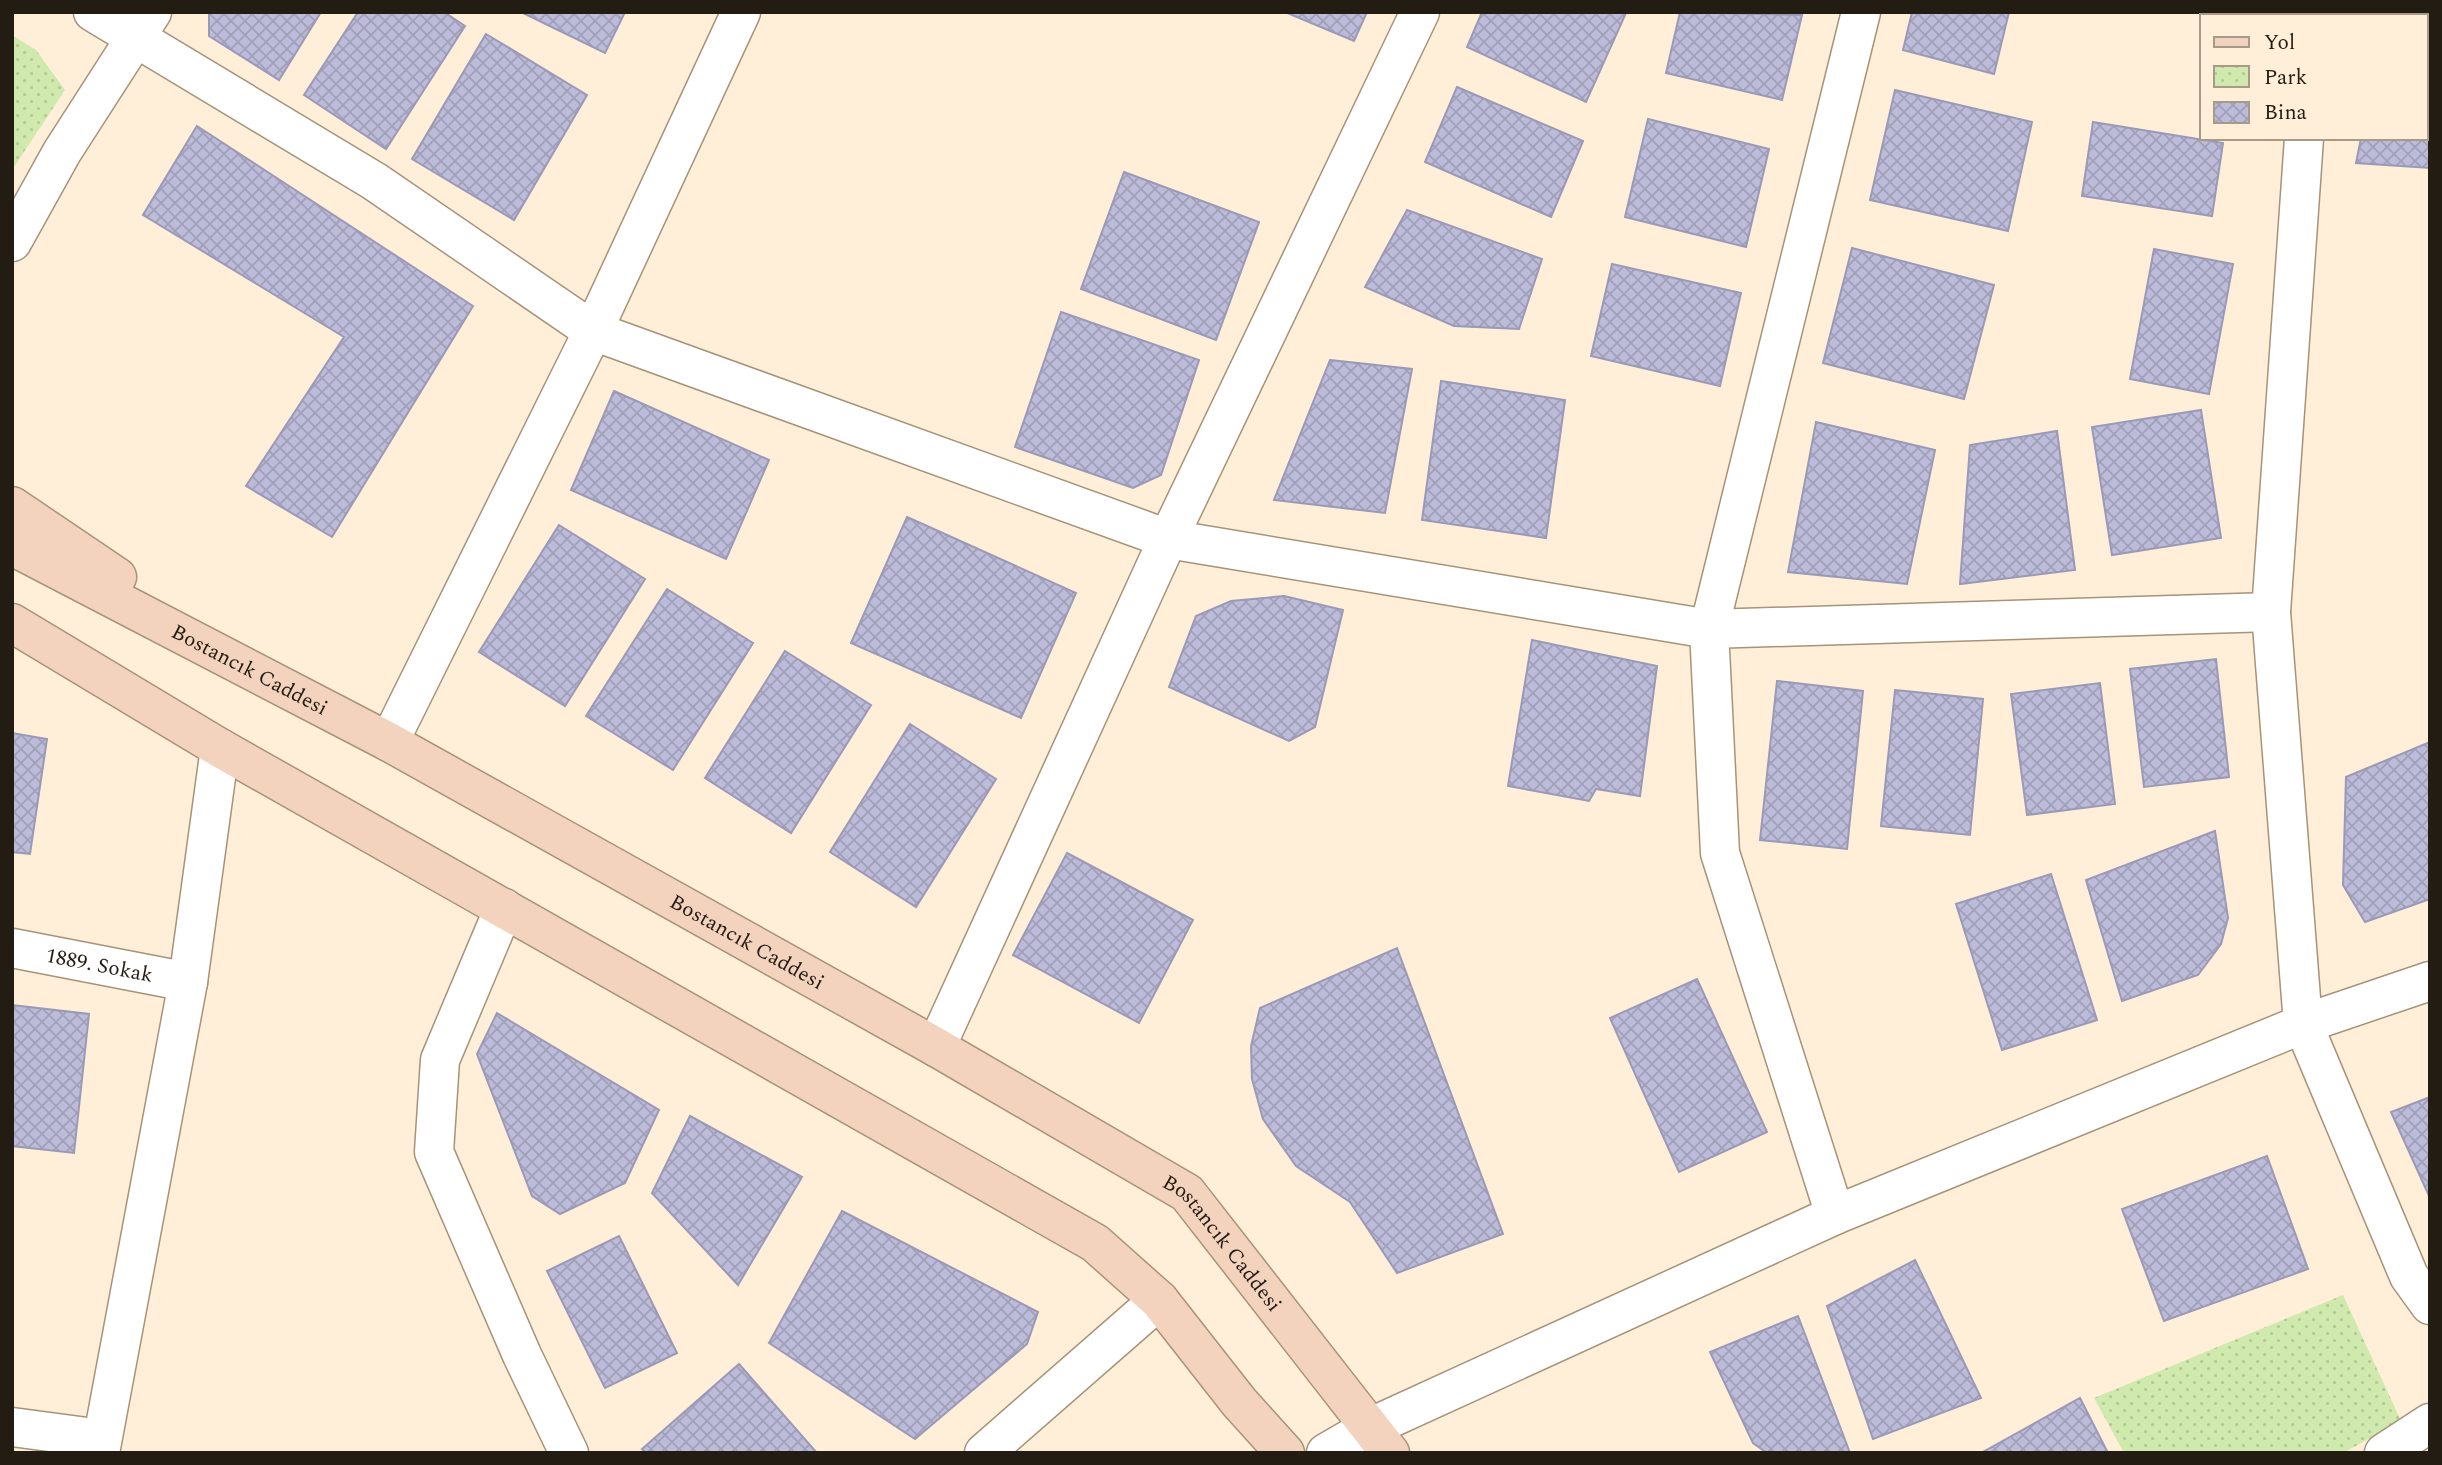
<svg xmlns="http://www.w3.org/2000/svg" width="2442" height="1465" viewBox="0 0 2442 1465" font-family="Spectral,serif">
<style>
.park{fill:url(#park-dots)}
.building{fill:url(#building-cross-hatch);stroke:#9a99b6;stroke-width:2}
.lines{fill:none;stroke-linecap:round;stroke-linejoin:round}
.minor-casing{stroke:#a69379;stroke-width:41}
.tertiary-casing{stroke:#a69379;stroke-width:41}
.secondary-casing{stroke:#a69379;stroke-width:41}
.minor{stroke:#fff;stroke-width:38}
.tertiary{stroke:#fff;stroke-width:38}
.secondary{stroke:#f3d3bd;stroke-width:38}
.labels{text-anchor:middle;stroke-width:5;stroke-linejoin:round;paint-order:stroke}
.street-label{font-size:21px;fill:#231c12;stroke:#ffeed8}
</style>
<defs>
<pattern id="park-dots" width="8" height="8" patternUnits="userSpaceOnUse" patternTransform="scale(1.75)"><rect width="8" height="8" fill="#d0eaae"/><path d="M2 2h.1M6 6h.1" fill="none" stroke="#b2c895" stroke-width="1.8" stroke-linecap="round"/></pattern>
<pattern id="building-cross-hatch" width="8" height="8" patternUnits="userSpaceOnUse" patternTransform="scale(1.75)"><rect width="8" height="8" fill="#bcbbd9"/><path d="M0 0l8 8M0 8l8-8" fill="none" stroke="#a1a0b9"/></pattern>
</defs>
<rect width="100%" height="100%" fill="#ffeed8"/>
<!-- park -->
<path class="park" d="M12 35 36 50 65 90 12 170Z
M2343 1295 2401 1421 2343 1453H2124L2094 1398Z"/>
<!-- building -->
<path class="building" d="M209 12H321L279 80 209 36Z
M358 12H444L465 26 386 149 304 95Z
M521 12H625L605 53Z
M1285 12H1367L1354 41Z
M1482 12H1624L1626 13 1586 102 1467 47Z
M1680 12 1802 15 1782 100 1666 73Z
M1912 12H2009L1994 74 1903 50Z
M486 34 587 95 514 220 412 159Z
M2426 37 2430 38V168L2356 163 2361 138H2426Z
M1457 87 1583 141 1551 217 1425 162Z
M1895 90 2032 122 2008 231 1870 200Z
M1648 119 1769 149 1746 247 1625 217Z
M2093 122 2223 143 2212 216 2082 196Z
M197 126 473 306 332 537 246 486 344 337 143 215Z
M1124 172 1259 222 1216 340 1081 289Z
M1407 210 1542 259 1519 329 1454 326 1365 287Z
M1852 248 1994 285 1964 399 1823 363Z
M2154 249 2233 264 2209 394 2130 379Z
M1612 264 1741 293 1720 386 1591 356Z
M1061 312 1199 360 1161 475 1133 488 1015 447Z
M1330 360 1412 369 1385 513 1274 500Z
M1441 381 1565 400 1546 538 1422 520Z
M614 391 769 460 726 559 571 490Z
M2201 410 2221 538 2112 555 2092 427Z
M1816 422 1935 450 1907 584 1788 572Z
M2057 431 2075 570 1960 584 1970 445Z
M907 517 1076 593 1021 718 851 643Z
M559 525 645 579 565 706 479 652Z
M667 589 753 643 673 770 586 716Z
M1284 596 1343 610 1315 727 1289 741 1169 687 1196 616 1231 601Z
M1532 640 1657 666 1640 796 1596 789 1589 801 1508 786Z
M785 651 871 705 791 833 705 778Z
M2216 659 2229 777 2144 787 2130 669Z
M1777 681 1863 691 1847 849 1760 840Z
M2100 683 2115 804 2027 815 2011 694Z
M1895 690 1983 699 1970 835 1881 826Z
M910 724 996 779 916 907 830 852Z
M12 733 47 739 30 854 12 852Z
M2430 742V899L2365 922 2343 885 2346 777Z
M2215 831 2228 918 2221 944 2198 975 2122 1001 2086 880Z
M1067 853 1193 920 1139 1023 1013 955Z
M2051 874 2097 1020 2002 1050 1956 904Z
M1397 948 1503 1234 1397 1273 1350 1202 1296 1166 1263 1119 1252 1079 1251 1046 1260 1008Z
M1697 979 1767 1132 1679 1172 1610 1018Z
M12 1005 89 1014 74 1153 12 1146Z
M497 1013 659 1110 625 1183 560 1214 532 1196 477 1054Z
M2430 1097V1198L2391 1112Z
M690 1116 802 1177 738 1285 652 1193Z
M2267 1156 2308 1269 2164 1321 2122 1209Z
M842 1211 1038 1312 1027 1344 915 1439 769 1343Z
M619 1236 677 1353 605 1388 547 1271Z
M1915 1260 1981 1398 1873 1439 1827 1306Z
M1798 1316 1850 1453H1767L1753 1443 1710 1352Z
M739 1364 817 1453H646L642 1449Z
M2080 1398 2108 1453H1981Z"/>
<g class="lines">
<defs>
<g id="minor">
<path d="M93 12 374 181 593 331 1168 539 1709 629 2271 612"/>
<path d="M2312 16 2313 12"/>
<path d="M2304 138 2271 612 2303 1024 2409 1276 2430 1305"/>
<path d="M12 242 62 152 152 12"/>
<path d="M389 742 593 331 741 12"/>
<path d="M504 908 440 1060 434 1152 522 1355 569 1453"/>
<path id="s1" d="M12 948 188 982"/>
<path d="M936 1047 1168 539 1420 12"/>
<path d="M1835 1215 1720 853 1709 629 1861 12"/>
<path d="M12 1427 102 1439"/>
<path d="M100 1453 188 982 220 748"/>
<path d="M984 1453 1159 1300"/>
<path d="M2384 1453 2430 1423"/>
</g>
<path id="tertiary" d="M1326 1453 1369 1428 1835 1215 2303 1024 2430 981"/>
<g id="secondary">
<path d="M12 506 117 577"/>
<path id="s2" d="M12 546 389 742 936 1047 1187 1193 1390 1453"/>
<path d="M12 623 220 748 1095 1243 1159 1300 1239 1402 1285 1453"/>
</g>
</defs>
<!-- minor casing -->
<use href="#minor" class="minor-casing"/>
<!-- tertiary casing -->
<use href="#tertiary" class="tertiary-casing"/>
<!-- secondary casing -->
<use href="#secondary" class="secondary-casing"/>
<!-- minor -->
<use href="#minor" class="minor"/>
<!-- tertiary -->
<use href="#tertiary" class="tertiary"/>
<!-- secondary -->
<use href="#secondary" class="secondary"/>
</g>
<g class="labels">
<!-- street labels -->
<g class="street-label">
<text dy="7" stroke="none"><textPath href="#s2" startOffset="268">Bostancık Caddesi</textPath></text>
<text dy="7" stroke="none"><textPath href="#s2" startOffset="835">Bostancık Caddesi</textPath></text>
<text dy="7" stroke="none"><textPath href="#s1" startOffset="89">1889. Sokak</textPath></text>
<text dy="7" stroke="none"><textPath href="#s2" startOffset="1402">Bostancık Caddesi</textPath></text>
</g>
</g>
<!-- border -->
<rect width="2442" height="1465" fill="none" stroke="#231c12" stroke-width="28"/>
<!-- legend -->
<rect x="2200" y="14" width="228" height="126" fill="#ffeed8" stroke="#a79a89" stroke-width="2"/>
<rect x="2214" y="37" width="35" height="10" fill="#f3d3bd" stroke="#a79a89" stroke-width="2"/>
<text x="2264" y="49" font-size="21" fill="#231c12">Yol</text>
<rect x="2214" y="66" width="35" height="21" fill="url(#park-dots)" stroke="#a79a89" stroke-width="2"/>
<text x="2264" y="84" font-size="21" fill="#231c12">Park</text>
<rect x="2214" y="102" width="35" height="21" fill="url(#building-cross-hatch)" stroke="#a79a89" stroke-width="2"/>
<text x="2264" y="119" font-size="21" fill="#231c12">Bina</text>
</svg>
